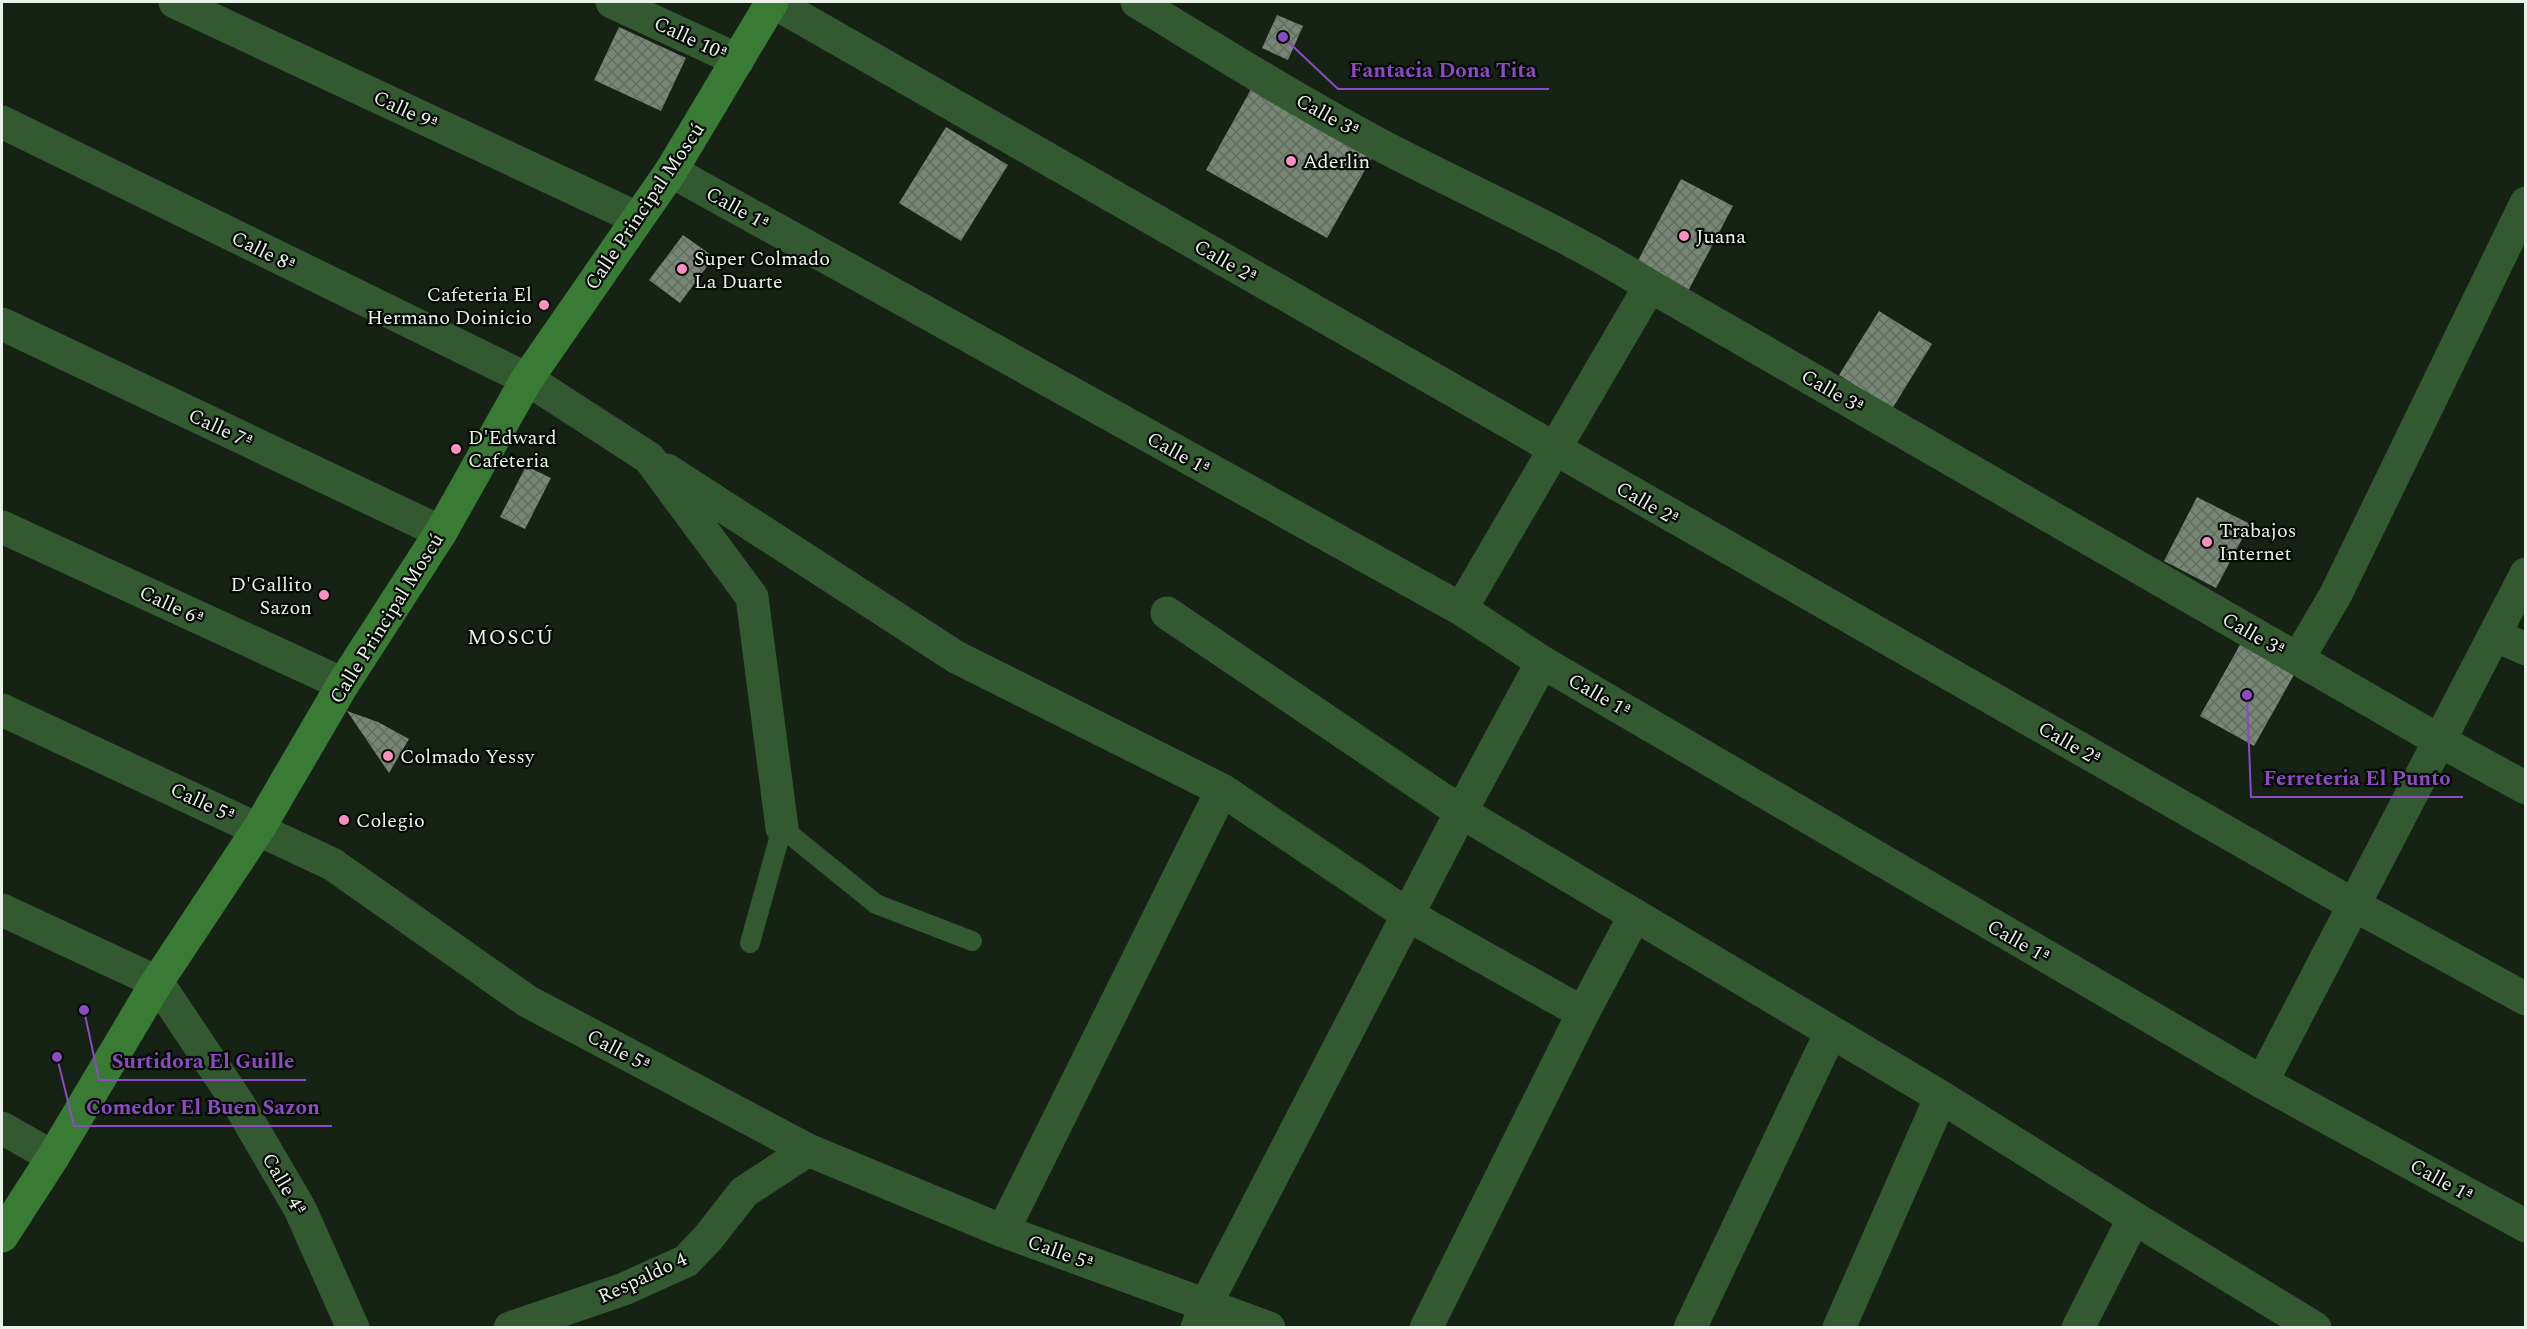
<svg xmlns="http://www.w3.org/2000/svg" width="2527" height="1329" viewBox="0 0 2527 1329" font-family="Spectral,serif">
<style>
.building{fill:url(#building-cross-hatch)}
.lines{fill:none;stroke-linecap:round;stroke-linejoin:round}
.lane{stroke:#32592f;stroke-width:20}
.street{stroke:#32592f;stroke-width:33}
.secondary{stroke:#397a35;stroke-width:33}
.poi-dot{fill:#fd8ec0;stroke:#050a05;stroke-width:2}
.labels{text-anchor:middle;stroke-width:4.5;stroke-linejoin:round;paint-order:stroke}
.street-label{font-size:20px;fill:#e9f2e8;stroke:#050a05}
.poi-label{font-size:20px;fill:#e9f2e8;stroke:#050a05;text-anchor:start}
.neighbourhood-label{font-size:21px;letter-spacing:1.5px;fill:#e9f2e8;stroke:#050a05}
.leader{fill:none;stroke:#8c4ac5;stroke-width:2}
.callout-dot{fill:#8c4ac5;stroke:#050a05;stroke-width:2}
.callout-label{font-size:21px;text-anchor:middle;font-weight:bold;fill:#8c4ac5;stroke:#050a05;stroke-width:4.5;stroke-linejoin:round;paint-order:stroke}
</style>
<defs>
<pattern id="building-cross-hatch" width="8" height="8" patternUnits="userSpaceOnUse" patternTransform="scale(1.5)"><rect width="8" height="8" fill="#778675"/><path d="M0 0l8 8M0 8l8-8" fill="none" stroke="#636e62"/></pattern>
</defs>
<rect width="100%" height="100%" fill="#152214"/>
<!-- building -->
<path class="building" d="M1277 15 1303 26 1288 60 1262 48Z
M619 27 686 58 661 111 594 80Z
M1254 84 1375 152 1327 238 1206 170Z
M946 127 1008 165 961 241 899 203Z
M1681 179 1733 206 1687 293 1635 266Z
M683 235 714 257 680 303 649 280Z
M1879 311 1932 344 1892 409 1839 375Z
M526 466 551 478 525 529 500 517Z
M2197 497 2250 524 2216 588 2164 561Z
M2241 643 2295 673 2254 746 2200 716Z
M347 711 378 722 409 739 389 773Z"/>
<g class="lines">
<!-- lane -->
<path class="lane" d="M750 943 782 828 876 904 972 941"/>
<!-- street -->
<path class="street" d="M175 2 637 218
M612 2 738 60
M773 2 2354 905 2526 999
M1137 2C1218 51 1299 102 1384 147 1473 193 1565 233 1650 286L2440 741 2526 788
M2 122 527 379 649 458 752 597 782 828
M671 171 1461 609 1542 662 2262 1082 2526 1226
M2 324 441 532
M667 470 956 657 1222 790 1408 915 1583 1013
M2 527 343 684
M1461 609 1650 286
M1167 613 1461 812 1941 1097 2134 1218 2315 1328
M2494 635 2526 649
M2298 659 2336 594 2526 203
M2 710 332 864 527 1001 808 1150 1003 1231 1269 1328
M2 910 157 982 240 1106 300 1209 353 1328
M2262 1082 2526 574
M2 1128 53 1157
M1003 1231 1222 790
M510 1328 624 1289 686 1261 708 1238 744 1192 808 1150
M1197 1328 1205 1306 1461 812 1542 662
M1426 1328 1583 1013 1635 915
M1690 1328 1831 1032
M1839 1328 1941 1097
M2078 1328 2134 1218"/>
<!-- secondary -->
<path class="secondary" d="M2 1236 53 1157 157 982 259 828 343 684 441 532 527 379 671 171 772 2"/>
</g>
<!-- markers -->
<g class="poi-dot">
<circle cx="1291" cy="161" r="6"/>
<circle cx="1684" cy="236" r="6"/>
<circle cx="682" cy="269" r="6"/>
<circle cx="544" cy="305" r="6"/>
<circle cx="456" cy="449" r="6"/>
<circle cx="2207" cy="542" r="6"/>
<circle cx="324" cy="595" r="6"/>
<circle cx="388" cy="756" r="6"/>
<circle cx="344" cy="820" r="6"/>
</g>
<g class="labels">
<!-- street labels -->
<g class="street-label">
<text transform="translate(691 38) rotate(25)" y="7">Calle 10ª</text>
<text transform="translate(406 110) rotate(25)" y="7">Calle 9ª</text>
<text transform="translate(1328 115) rotate(29)" y="7">Calle 3ª</text>
<text transform="translate(644 206) rotate(-56)" y="7">Calle Principal Moscú</text>
<text transform="translate(738 208) rotate(29)" y="7">Calle 1ª</text>
<text transform="translate(264 251) rotate(26)" y="7">Calle 8ª</text>
<text transform="translate(1226 261) rotate(30)" y="7">Calle 2ª</text>
<text transform="translate(1833 391) rotate(30)" y="7">Calle 3ª</text>
<text transform="translate(221 428) rotate(25)" y="7">Calle 7ª</text>
<text transform="translate(1179 453) rotate(29)" y="7">Calle 1ª</text>
<text transform="translate(1648 503) rotate(30)" y="7">Calle 2ª</text>
<text transform="translate(172 605) rotate(25)" y="7">Calle 6ª</text>
<text transform="translate(386 618) rotate(-58)" y="7">Calle Principal Moscú</text>
<text transform="translate(2254 634) rotate(30)" y="7">Calle 3ª</text>
<text transform="translate(1600 695) rotate(30)" y="7">Calle 1ª</text>
<text transform="translate(2070 743) rotate(30)" y="7">Calle 2ª</text>
<text transform="translate(203 802) rotate(25)" y="7">Calle 5ª</text>
<text transform="translate(2019 941) rotate(30)" y="7">Calle 1ª</text>
<text transform="translate(619 1050) rotate(28)" y="7">Calle 5ª</text>
<text transform="translate(2442 1180) rotate(29)" y="7">Calle 1ª</text>
<text transform="translate(285 1184) rotate(60)" y="7">Calle 4ª</text>
<text transform="translate(1061 1252) rotate(20)" y="7">Calle 5ª</text>
<text transform="translate(642 1277) rotate(-25)" y="7">Respaldo 4</text>
</g>
<!-- poi labels -->
<g class="poi-label">
<text x="1303" y="168">Aderlin</text>
<text x="1696" y="243">Juana</text>
<text x="694" y="265">Super Colmado<tspan x="694" dy="23">La Duarte</tspan></text>
<text x="532" y="301" text-anchor="end">Cafeteria El<tspan x="532" dy="23">Hermano Doinicio</tspan></text>
<text x="468" y="444">D'Edward<tspan x="468" dy="23">Cafeteria</tspan></text>
<text x="2219" y="537">Trabajos<tspan x="2219" dy="23">Internet</tspan></text>
<text x="312" y="591" text-anchor="end">D'Gallito<tspan x="312" dy="23">Sazon</tspan></text>
<text x="400" y="763">Colmado Yessy</text>
<text x="356" y="827">Colegio</text>
</g>
<!-- neighbourhood labels -->
<g class="neighbourhood-label">
<text x="511" y="644">MOSCÚ</text>
</g>
</g>
<!-- callouts -->
<path class="leader" d="M1283 37L1338 89H1549M2247 695L2251 797H2463M84 1010L99 1080H306M57 1057L74 1126H332"/>
<g class="callout-dot">
<circle cx="1283" cy="37" r="6"/>
<circle cx="2247" cy="695" r="6"/>
<circle cx="84" cy="1010" r="6"/>
<circle cx="57" cy="1057" r="6"/>
</g>
<g class="callout-label">
<text x="1443" y="77">Fantacia Dona Tita</text>
<text x="2357" y="785">Ferreteria El Punto</text>
<text x="203" y="1068">Surtidora El Guille</text>
<text x="203" y="1114">Comedor El Buen Sazon</text>
</g>
<!-- border -->
<rect width="2527" height="1329" fill="none" stroke="#e9f2e8" stroke-width="6"/>
</svg>
